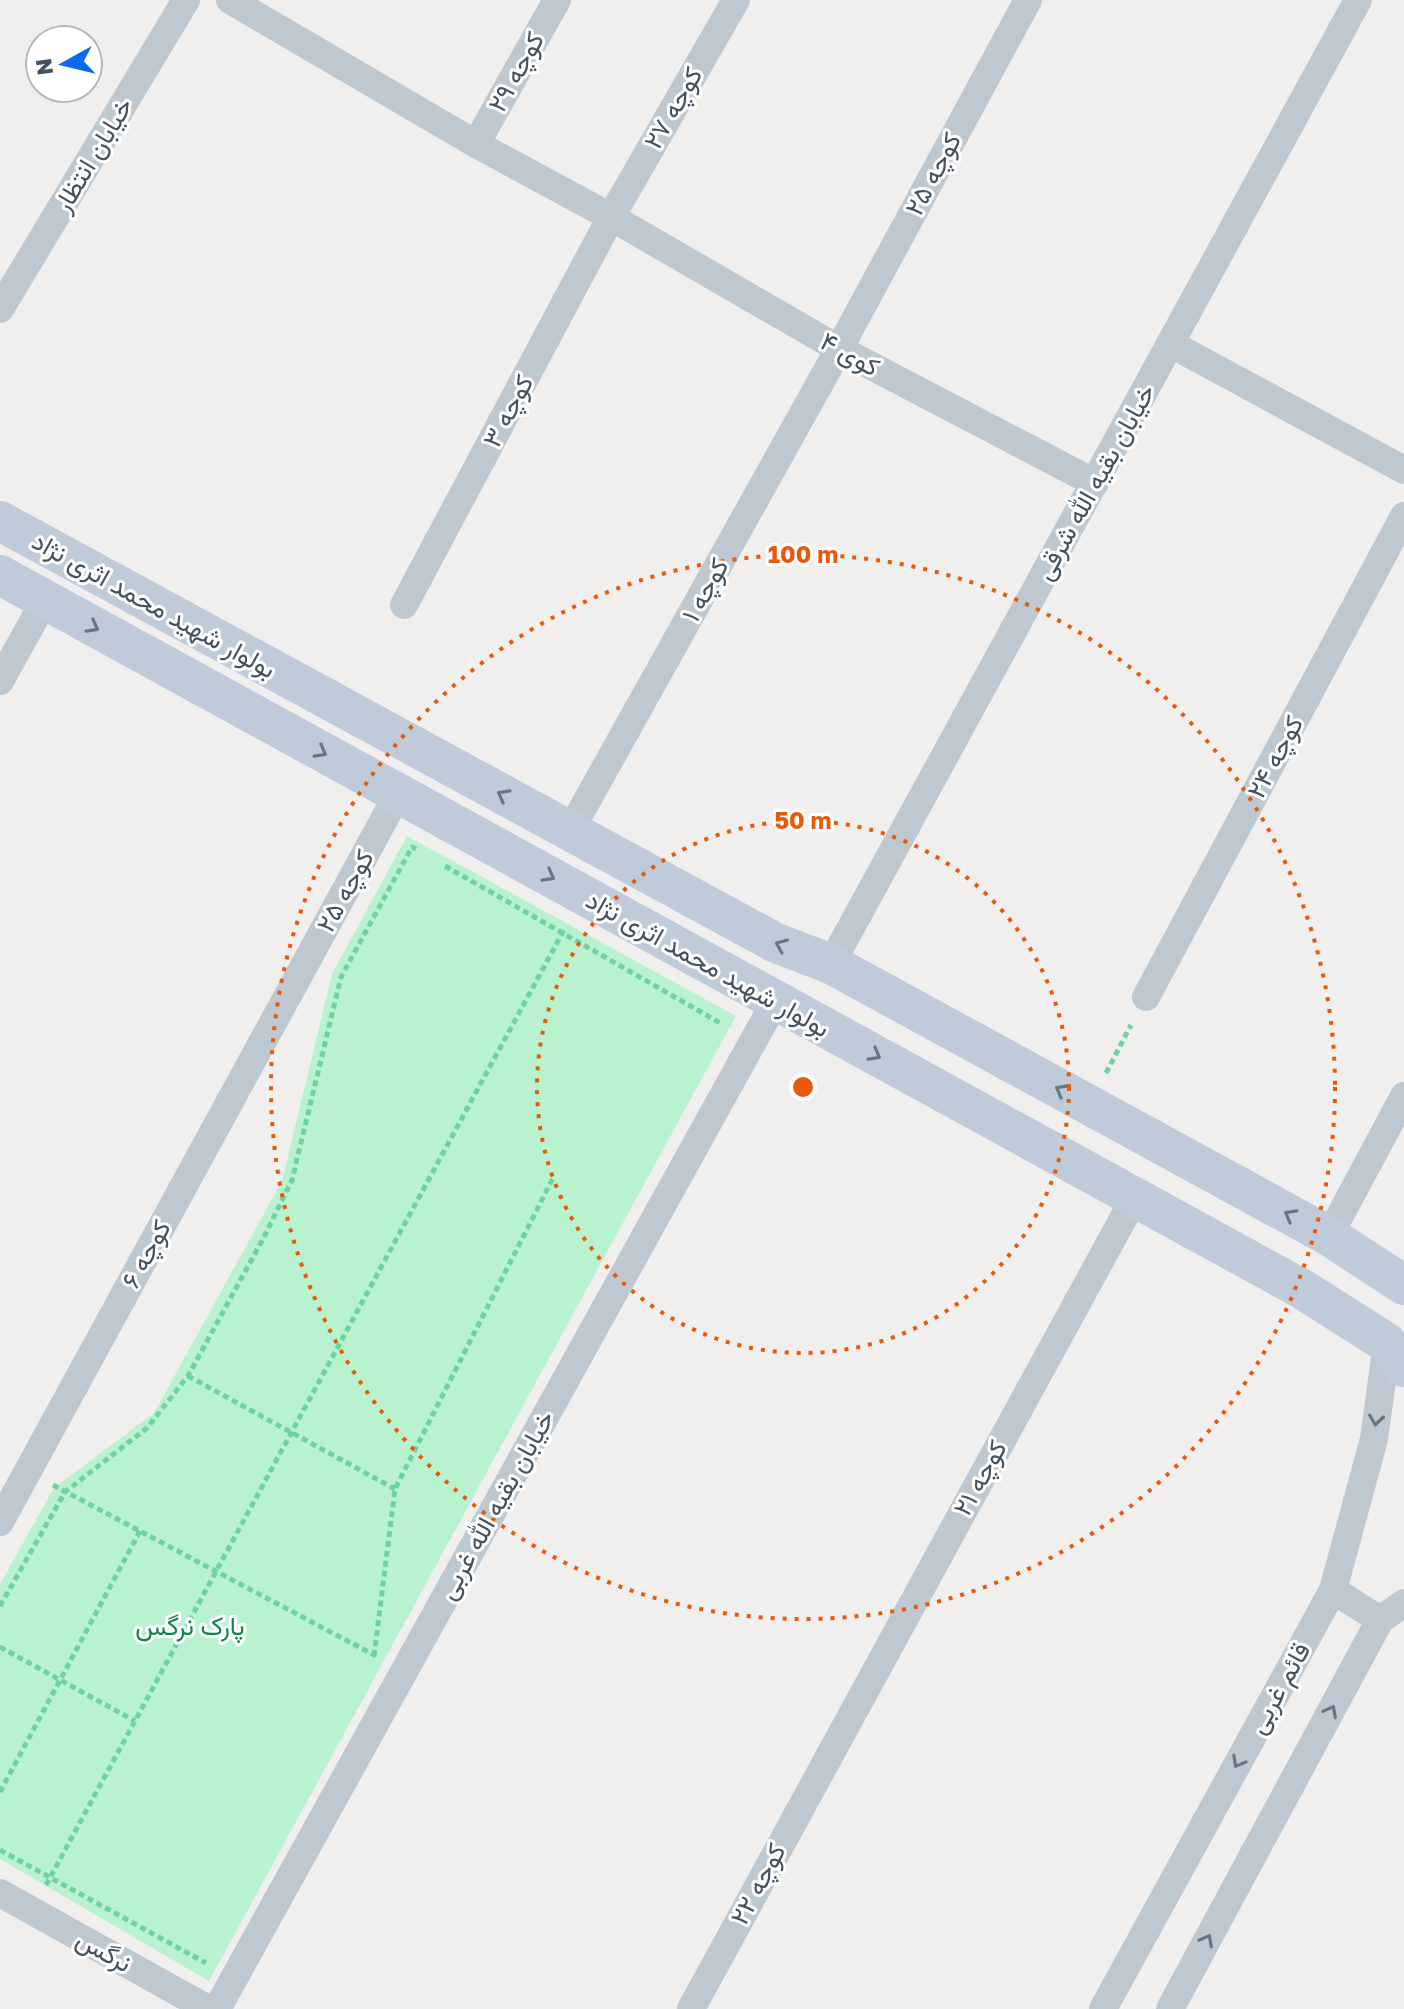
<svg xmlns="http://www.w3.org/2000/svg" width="1404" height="2009" viewBox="0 0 1404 2009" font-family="'Golos Text',Vazirmatn,sans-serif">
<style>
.green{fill:#b8f2cf}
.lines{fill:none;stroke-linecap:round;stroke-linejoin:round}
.path{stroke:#6ed3a2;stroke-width:5;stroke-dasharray:6 4;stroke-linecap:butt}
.street{stroke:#bdc8d1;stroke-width:28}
.secondary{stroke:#bfcbd9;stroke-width:40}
.oneway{stroke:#6a7682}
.oneway2{stroke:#697580}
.ring{fill:none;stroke:#e8590c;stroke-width:4;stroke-dasharray:4 8}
.labels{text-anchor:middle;stroke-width:6;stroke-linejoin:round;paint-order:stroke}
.street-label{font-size:26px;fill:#45515d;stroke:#fff}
.park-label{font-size:26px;fill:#0f844b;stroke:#fff}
.centre{fill:#e8590c;stroke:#fff;stroke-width:4}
.ring-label{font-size:24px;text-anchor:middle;font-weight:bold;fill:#e8590c;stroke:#fff;stroke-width:6;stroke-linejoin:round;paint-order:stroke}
</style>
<rect width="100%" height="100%" fill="#f1eeee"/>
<!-- green -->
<path class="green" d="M407 836 736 1016 209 1981 0 1859V1584L54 1488 154 1413 282 1181 332 974Z"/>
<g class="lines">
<!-- path -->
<path class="path" d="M445 866 722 1024
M1106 1073 1131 1025
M188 1376 395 1489
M53 1485 376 1656
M0 1606 65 1492 147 1428 188 1376 264 1237 292 1180 341 977 412 847 416 849
M0 1647 135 1721
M374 1656 395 1489 553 1178
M0 1792 140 1531
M0 1850 206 1963
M46 1885 564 930"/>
<!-- street -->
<path class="street" d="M230 0 476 144 611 217 839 349 1095 483
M476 144 557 0
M0 309 186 0
M1171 344 1404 470
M404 605 611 217 736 0
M0 681 45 600
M570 831 839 349 1028 0
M831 964 1358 0
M1146 997 1404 516
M1329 1236 1404 1096
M0 1522 398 794
M1333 1590 1380 1620
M0 1893 208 2009
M217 2009 776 1000
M691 2009 1135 1197
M1103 2009 1333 1590 1374 1439 1387 1343
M1170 2009 1380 1620 1404 1603"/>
<!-- secondary -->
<path class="secondary" d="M0 521 776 943 831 964 1329 1236 1404 1285
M0 575 1302 1289 1387 1343 1404 1367"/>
</g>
<!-- one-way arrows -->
<defs><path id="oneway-chevron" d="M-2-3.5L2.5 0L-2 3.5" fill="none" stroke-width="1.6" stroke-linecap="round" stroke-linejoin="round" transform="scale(2)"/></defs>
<g class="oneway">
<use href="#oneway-chevron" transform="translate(93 627) rotate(29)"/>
<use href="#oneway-chevron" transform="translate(321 752) rotate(29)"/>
<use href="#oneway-chevron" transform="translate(503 795) rotate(-151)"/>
<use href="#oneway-chevron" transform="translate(549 876) rotate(29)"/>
<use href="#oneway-chevron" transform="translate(781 945) rotate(-157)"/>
<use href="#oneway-chevron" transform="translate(875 1055) rotate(29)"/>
<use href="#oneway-chevron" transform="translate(1061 1090) rotate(-151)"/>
<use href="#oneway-chevron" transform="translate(1290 1215) rotate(-151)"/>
</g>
<g class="oneway2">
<use href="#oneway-chevron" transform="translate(1376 1420) rotate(98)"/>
<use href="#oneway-chevron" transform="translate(1331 1711) rotate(-62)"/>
<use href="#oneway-chevron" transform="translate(1238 1762) rotate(119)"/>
<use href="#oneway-chevron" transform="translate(1207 1940) rotate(-62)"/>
</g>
<!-- distance rings -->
<g class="ring">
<circle cx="803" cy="1087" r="266"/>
<circle cx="803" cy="1087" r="532"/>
</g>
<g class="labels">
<!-- street labels -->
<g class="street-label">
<text transform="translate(516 72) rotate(-61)" y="9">کوچه ۲۹</text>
<text transform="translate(673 108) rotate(-60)" y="9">کوچه ۲۷</text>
<text transform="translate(93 155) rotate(-59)" y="9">خیابان انتظار</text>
<text transform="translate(933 174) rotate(-62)" y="9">کوچه ۲۵</text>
<text transform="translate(850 354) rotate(29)" y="9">کوی ۴</text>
<text transform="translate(508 411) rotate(-62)" y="9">کوچه ۳</text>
<text transform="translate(1095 482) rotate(-61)" y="9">خیابان بقیه الله شرقی</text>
<text transform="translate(705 590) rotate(-61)" y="9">کوچه ۱</text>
<text transform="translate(154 605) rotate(29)" y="9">بولوار شهید محمد اثری نژاد</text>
<text transform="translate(1275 757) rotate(-62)" y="9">کوچه ۲۴</text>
<text transform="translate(345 891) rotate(-61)" y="9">کوچه ۲۵</text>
<text transform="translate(708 964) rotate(29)" y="9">بولوار شهید محمد اثری نژاد</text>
<text transform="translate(146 1254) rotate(-61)" y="9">کوچه ۶</text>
<text transform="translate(980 1478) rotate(-61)" y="9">کوچه ۲۱</text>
<text transform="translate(496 1505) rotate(-61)" y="9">خیابان بقیه الله غربی</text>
<text transform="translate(1279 1688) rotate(-61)" y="9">قائم غربی</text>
<text transform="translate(758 1884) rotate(-62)" y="9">کوچه ۲۲</text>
<text transform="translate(104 1951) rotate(29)" y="9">نرگس</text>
</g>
<!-- park labels -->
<g class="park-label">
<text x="190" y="1635">پارک نرگس</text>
</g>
</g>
<circle cx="803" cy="1087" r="12" class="centre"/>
<g class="ring-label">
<text x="803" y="563">100 m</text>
<text x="803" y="829">50 m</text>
</g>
<!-- north arrow -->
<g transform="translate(64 64) rotate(262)"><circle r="38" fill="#ffffff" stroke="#b5b9be" stroke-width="2"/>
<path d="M0-6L14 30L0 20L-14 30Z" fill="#0b6aee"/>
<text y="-12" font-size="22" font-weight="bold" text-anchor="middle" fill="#45515d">N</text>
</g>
</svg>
